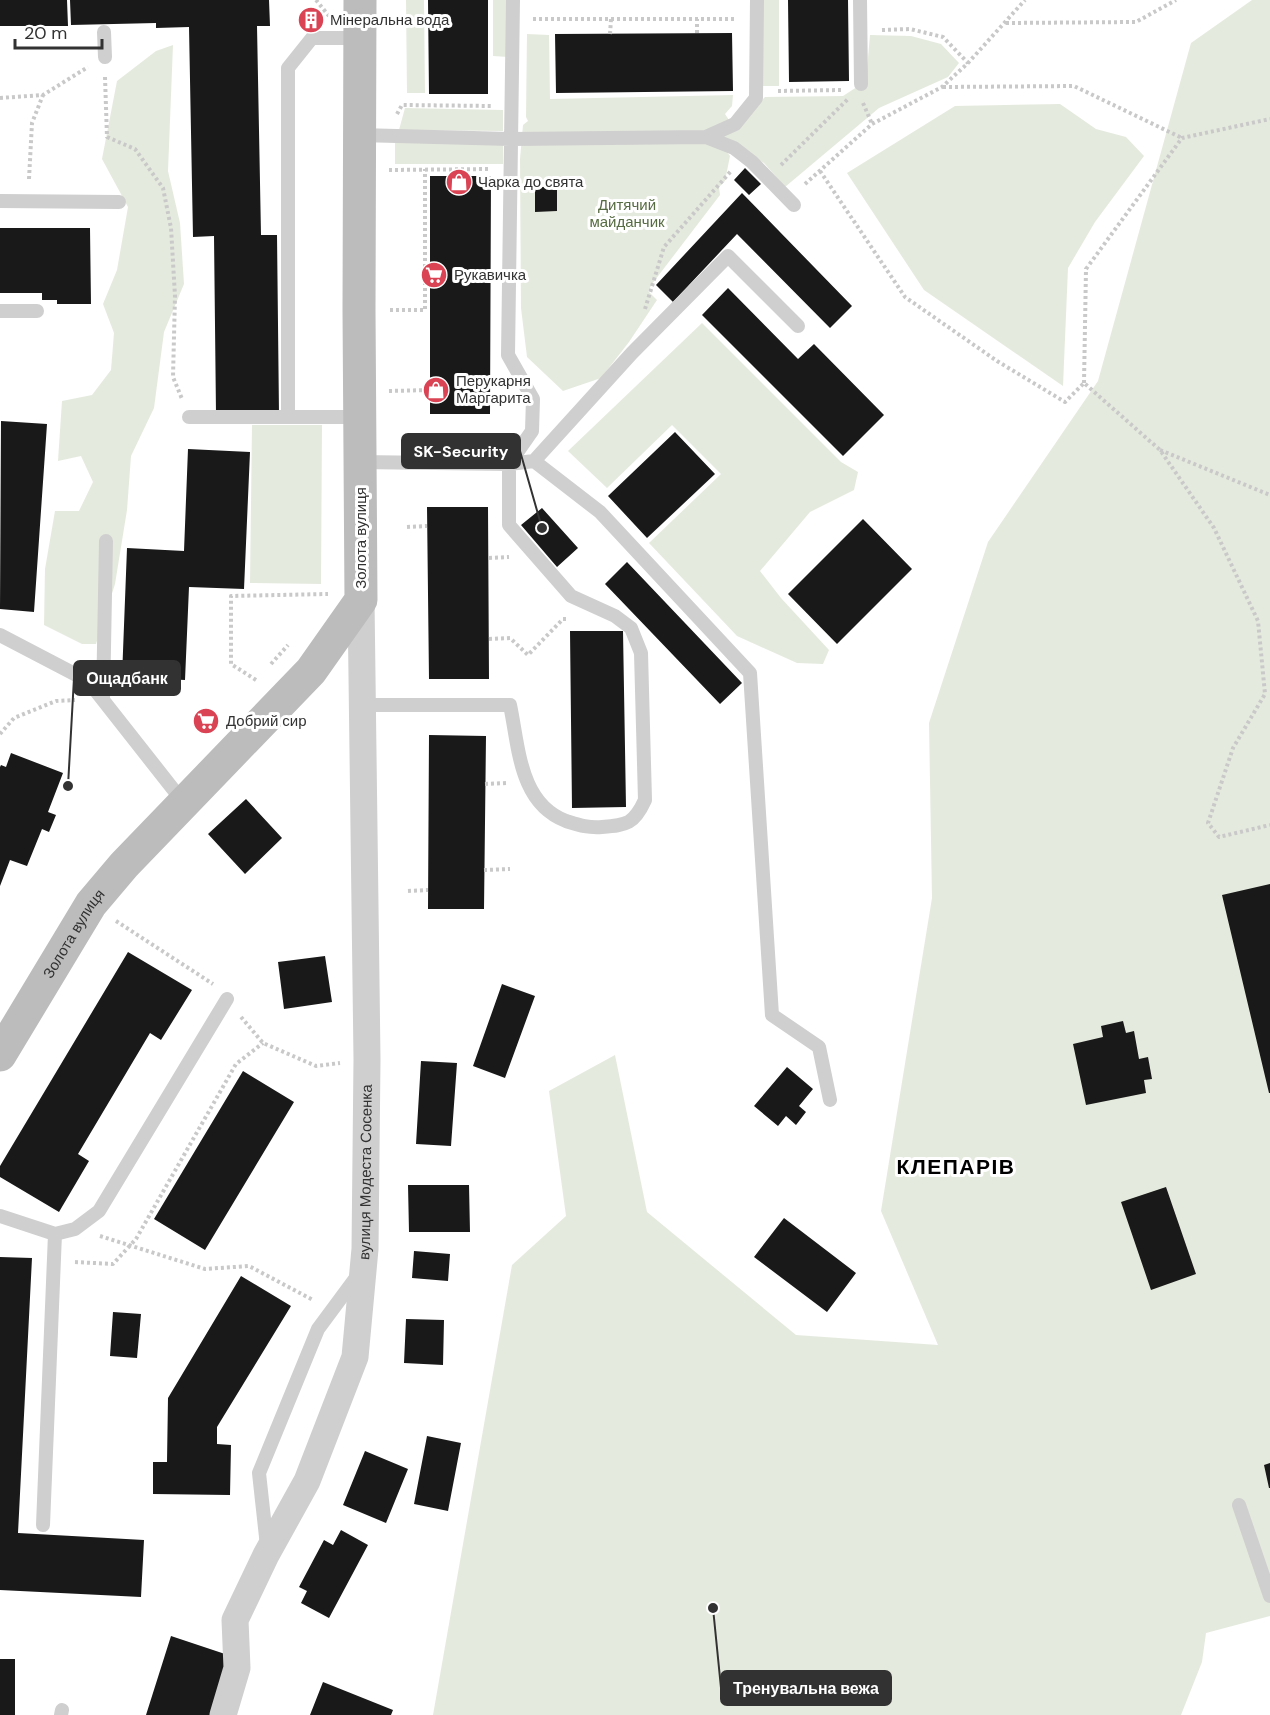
<svg xmlns="http://www.w3.org/2000/svg" width="1270" height="1715" viewBox="0 0 1270 1715" font-family="'DM Sans',sans-serif">
<style>
.green{fill:#e5eade}
.building{fill:#191919}
.lines{fill:none;stroke-linecap:round;stroke-linejoin:round}
.path{stroke:#c9c9c9;stroke-width:4;stroke-dasharray:3 3;stroke-linecap:butt}
.lane{stroke:#cfcfcf;stroke-width:14}
.street{stroke:#cfcfcf;stroke-width:27}
.secondary{stroke:#bcbcbc;stroke-width:33}
.labels{text-anchor:middle;stroke-width:6;stroke-linejoin:round;paint-order:stroke}
.poi-label{font-size:15px;fill:#323232;stroke:#fff;text-anchor:start}
.park-label{font-size:15px;fill:#566b41;stroke:#fff}
.street-label{font-size:15px;fill:#323232;stroke:#fff}
.district-label{font-size:21px;font-weight:bold;letter-spacing:1.5px;fill:#000;stroke:#fff}
.leader{fill:none;stroke:#323232;stroke-width:2}
.callout-dot{fill:#323232;stroke:#fff;stroke-width:2}
.callout{fill:#323232;stroke:#323232;stroke-width:2}
.callout-label{font-size:16px;text-anchor:middle;font-weight:bold;fill:#fff}
</style>
<rect width="100%" height="100%" fill="#fff"/>
<!-- green -->
<path class="green" d="M406 0H424L425 93H407Z
M493 0H509L508 57 493 56Z
M760 0H779V86H760Z
M1252 0H1270V1616L1206 1633 1202 1662 1181 1715H433L512 1265 566 1216 549 1091 615 1055 647 1212 796 1335 938 1345 881 1211 932 898 929 723 988 542 1098 381 1191 43Z
M527 34 549 35 550 99 733 95 732 106 725 114 731 123 730 132 765 97 843 96 866 81 870 35 911 36 941 44 959 63 948 77 879 108 785 187 764 163 719 136 717 138 730 156 725 181 719 187 720 195 652 284 648 291 657 300 629 342 601 378 563 391 527 357 521 308 520 159 523 125 528 121 526 117Z
M173 45 168 171 180 223 184 284 164 332 154 408 131 456 127 510 115 584 96 644H82L44 625 45 569 55 511H79L93 482 81 456 58 461 62 401 92 395 111 370 114 333 103 304 117 270 128 207 102 159 117 81 156 51Z
M1060 104 1096 129 1126 137 1144 156 1095 222 1068 268 1063 386 924 290 847 173 955 106Z
M405 108 503 110V131L399 130Z
M395 142H503V164H395Z
M702 323 841 462 858 472 854 490 810 512 760 571 781 598 829 650 823 664 797 663 737 636 649 543 721 474 672 425 607 488 568 451Z
M252 425H322L321 584 250 583Z"/>
<!-- building -->
<path class="building" d="M0 0H67L68 26H0Z
M70 0H269L270 26H257L261 235H277L279 414H216L214 236 193 237 189 27 156 28V23L71 25Z
M428 0H488V94H429Z
M788 0H848L849 81 789 82Z
M320 11V28L303 29 302 12Z
M732 33 733 91 556 93 555 34Z
M745 168 761 184 749 195 734 180Z
M430 176H491L490 414H430Z
M535 187H557V211L535 212Z
M742 193 852 306 830 328 737 234 673 302 656 285Z
M0 228H90L91 304H57V300H42V293H0Z
M728 288 798 359 814 344 884 415 843 456 702 315Z
M1 421 47 424 34 612 0 609Z
M675 432 715 474 647 538 608 496Z
M188 449 250 452 244 589 189 587 185 680 122 677 127 548 184 551Z
M427 507H488L489 679H429Z
M542 508 578 548 557 567 521 525Z
M863 519 912 569 837 644 788 594Z
M627 562 742 683 720 704 605 584Z
M570 631H623L626 807 572 808Z
M429 735 486 736 484 909H428Z
M11 753 63 773 48 812 56 815 49 832 42 829 27 866 10 860 0 886V767L1 765 6 767Z
M246 799 282 838 245 874 208 834Z
M1270 884V1093H1269L1222 895Z
M128 952 192 990 161 1040 150 1033 78 1154 89 1161 59 1212 0 1177V1166Z
M325 956 332 1002 284 1009 278 962Z
M502 984 535 996 505 1078 473 1066Z
M1123 1021 1126 1033 1134 1031 1139 1059 1148 1057 1152 1079 1144 1080 1146 1093 1086 1105 1073 1044 1103 1037 1101 1026Z
M421 1061 457 1063 451 1146 416 1144Z
M787 1067 813 1089 799 1106 806 1112 796 1125 786 1116 778 1126 754 1106Z
M243 1071 294 1102 205 1250 154 1219Z
M408 1185H469L470 1232H409Z
M1166 1187 1196 1274 1151 1290 1121 1202Z
M784 1218 856 1273 827 1312 754 1257Z
M414 1251 450 1254 448 1281 412 1278Z
M0 1257 32 1258 18 1533 144 1540 141 1597 0 1590Z
M241 1276 291 1306 217 1427V1444L231 1445 230 1495 153 1494V1462H167L168 1398Z
M113 1312 141 1314 137 1358 110 1356Z
M406 1319 444 1320 443 1365 404 1363Z
M427 1436 461 1443 448 1511 414 1504Z
M365 1451 408 1469 386 1523 343 1505Z
M1270 1463V1488H1269L1264 1465Z
M341 1530 368 1545 329 1618 301 1603 307 1591 299 1587 324 1540 333 1545Z
M171 1636 231 1656 212 1715H146Z
M0 1659H15V1715H0Z
M323 1682 393 1710 391 1715H310Z"/>
<g class="lines">
<!-- path -->
<path class="path" d="M316 0 329 16
M533 19H735
M1006 23 1136 22 1176 0
M882 30 910 29 943 37 968 63
M697 33V19
M610 34 611 19
M105 77 107 137 135 149 163 188 171 228 175 296 173 377 182 399
M943 87 1074 86 1182 138
M778 91 842 90
M0 98 43 95 88 67
M863 103 872 124
M397 114 402 105 492 106
M781 165 849 98
M458 169 459 175
M389 170 490 169
M820 171 905 297 997 361 1065 402 1084 383 1160 450 1214 528 1258 621 1265 694 1233 748 1208 823 1219 837 1270 825
M29 179 32 123 43 95
M805 184 872 124 942 87 968 63 1025 0
M645 309 664 247 731 171
M390 310H425V169
M1084 383 1086 269 1182 138 1270 119
M491 386H501
M389 391 430 390
M1160 450 1270 495
M407 527 427 526
M489 558 509 557
M489 639 510 638 528 655 563 619H566
M271 664 288 645
M256 680 231 664V596L328 594
M0 734 14 718 56 701 75 700
M485 784 507 783
M484 870 510 869
M408 891 428 890
M116 921 213 984
M241 1017 263 1043 316 1066 340 1063
M100 1236 205 1269 249 1266 313 1300
M75 1262 113 1264 136 1239 236 1064 263 1043"/>
<!-- lane -->
<path class="lane" d="M860 0 861 84
M104 32 105 57
M359 135 512 139 706 137 734 148 752 162 794 205
M706 137 735 124 756 98 757 0
M0 201 119 202
M0 311H37
M189 417H360
M288 417V68L312 38H360
M534 461 600 512 750 673 772 1015 819 1047 830 1100
M360 462 509 464 534 461 632 353 728 256 798 326
M0 635 88 681 184 803
M103 700 106 541
M363 705H510C519 747 519 803 566 821 579 825 587 828 602 827 627 825 634 824 645 800L641 653 631 628 615 616 571 596 509 525V464L532 431 533 399 508 355 513 0
M0 1216 55 1234 75 1229 99 1211 227 999
M1239 1505 1270 1596
M43 1525 55 1234
M267 1546 259 1473 318 1329 358 1275
M61 1715 62 1710"/>
<!-- street -->
<path class="street" id="s1" d="M223 1715 237 1668 235 1620 266 1555 307 1481 355 1357 365 1249 367 1059 361 600"/>
<!-- secondary -->
<path class="secondary" id="s2" d="M0 1055 91 904 124 865 311 671 361 600 359 310 360 0"/>
</g>
<!-- icons -->
<defs>
<symbol id="building-disc" viewBox="-11 -11 22 22"><circle r="9.5" fill="#d94353" stroke="#fff"/><path d="M-4-6H4V6H1V3H-1V6H-4ZM-2.5-4.3h1.7v1.8h-1.7ZM.8-4.3h1.7v1.8H.8ZM-2.5-1h1.7V.8h-1.7ZM.8-1h1.7V.8H.8Z" fill="#fff"/></symbol>
<symbol id="shop-disc" viewBox="-11 -11 22 22"><circle r="9.5" fill="#d94353" stroke="#fff"/><path d="M-5-2.5h2.3a2.7 3.5 0 0 1 5.4 0H5L5.5 6h-11ZM-1.5-2.5h3a1.5 2.3 0 0 0-3 0Z" fill="#fff"/></symbol>
<symbol id="supermarket-disc" viewBox="-11 -11 22 22"><circle r="9.5" fill="#d94353" stroke="#fff"/><path d="M-6-5.5h2.5l.6 2H6L4.5 2H-2.5L-4.4-4H-6ZM-1.5 3.2a1.3 1.3 0 1 0 .1 0ZM3 3.2a1.3 1.3 0 1 0 .1 0Z" fill="#fff"/></symbol>
</defs>
<g fill-rule="evenodd">
<use href="#building-disc" x="296" y="5" width="30" height="30"/>
<use href="#shop-disc" x="444" y="167" width="30" height="30"/>
<use href="#supermarket-disc" x="419" y="260" width="30" height="30"/>
<use href="#shop-disc" x="421" y="375" width="30" height="30"/>
<use href="#supermarket-disc" x="191" y="706" width="30" height="30"/>
</g>
<g class="labels">
<!-- poi labels -->
<g class="poi-label">
<text x="330" y="25">Мінеральна вода</text>
<text x="478" y="187">Чарка до свята</text>
<text x="454" y="280">Рукавичка</text>
<text x="456" y="386">Перукарня<tspan x="456" dy="17">Маргарита</tspan></text>
<text x="226" y="726">Добрий сир</text>
</g>
<!-- park labels -->
<g class="park-label">
<text x="627" y="210">Дитячий<tspan x="627" dy="17">майданчик</tspan></text>
</g>
<!-- street labels -->
<g class="street-label">
<text transform="translate(361 538) rotate(-90)" y="5">Золота вулиця</text>
<text dy="5" stroke="none"><textPath href="#s2" startOffset="142">Золота вулиця</textPath></text>
<text dy="5" stroke="none"><textPath href="#s1" startOffset="572">вулиця Модеста Сосенка</textPath></text>
</g>
<!-- district labels -->
<g class="district-label">
<text x="956" y="1174">КЛЕПАРІВ</text>
</g>
</g>
<!-- callouts -->
<path class="leader" d="M542 528L520 451M68 786L74 678M713 1608L721 1688"/>
<g class="callout-dot">
<circle cx="542" cy="528" r="6"/>
<circle cx="68" cy="786" r="6"/>
<circle cx="713" cy="1608" r="6"/>
</g>
<g class="callout">
<rect x="402" y="434" width="118" height="34" rx="6"/>
<rect x="74" y="661" width="106" height="34" rx="6"/>
<rect x="721" y="1671" width="170" height="34" rx="6"/>
</g>
<g class="callout-label">
<text x="461" y="457">SK-Security</text>
<text x="127" y="684">Ощадбанк</text>
<text x="806" y="1694">Тренувальна вежа</text>
</g>
<!-- scale -->
<path d="M15 39v9h87v-9" fill="none" stroke="#323232" stroke-width="3"/>
<text x="24" y="39" font-size="18" fill="#323232" stroke="#ffffff" stroke-width="4.5" paint-order="stroke">20 m</text>
</svg>
